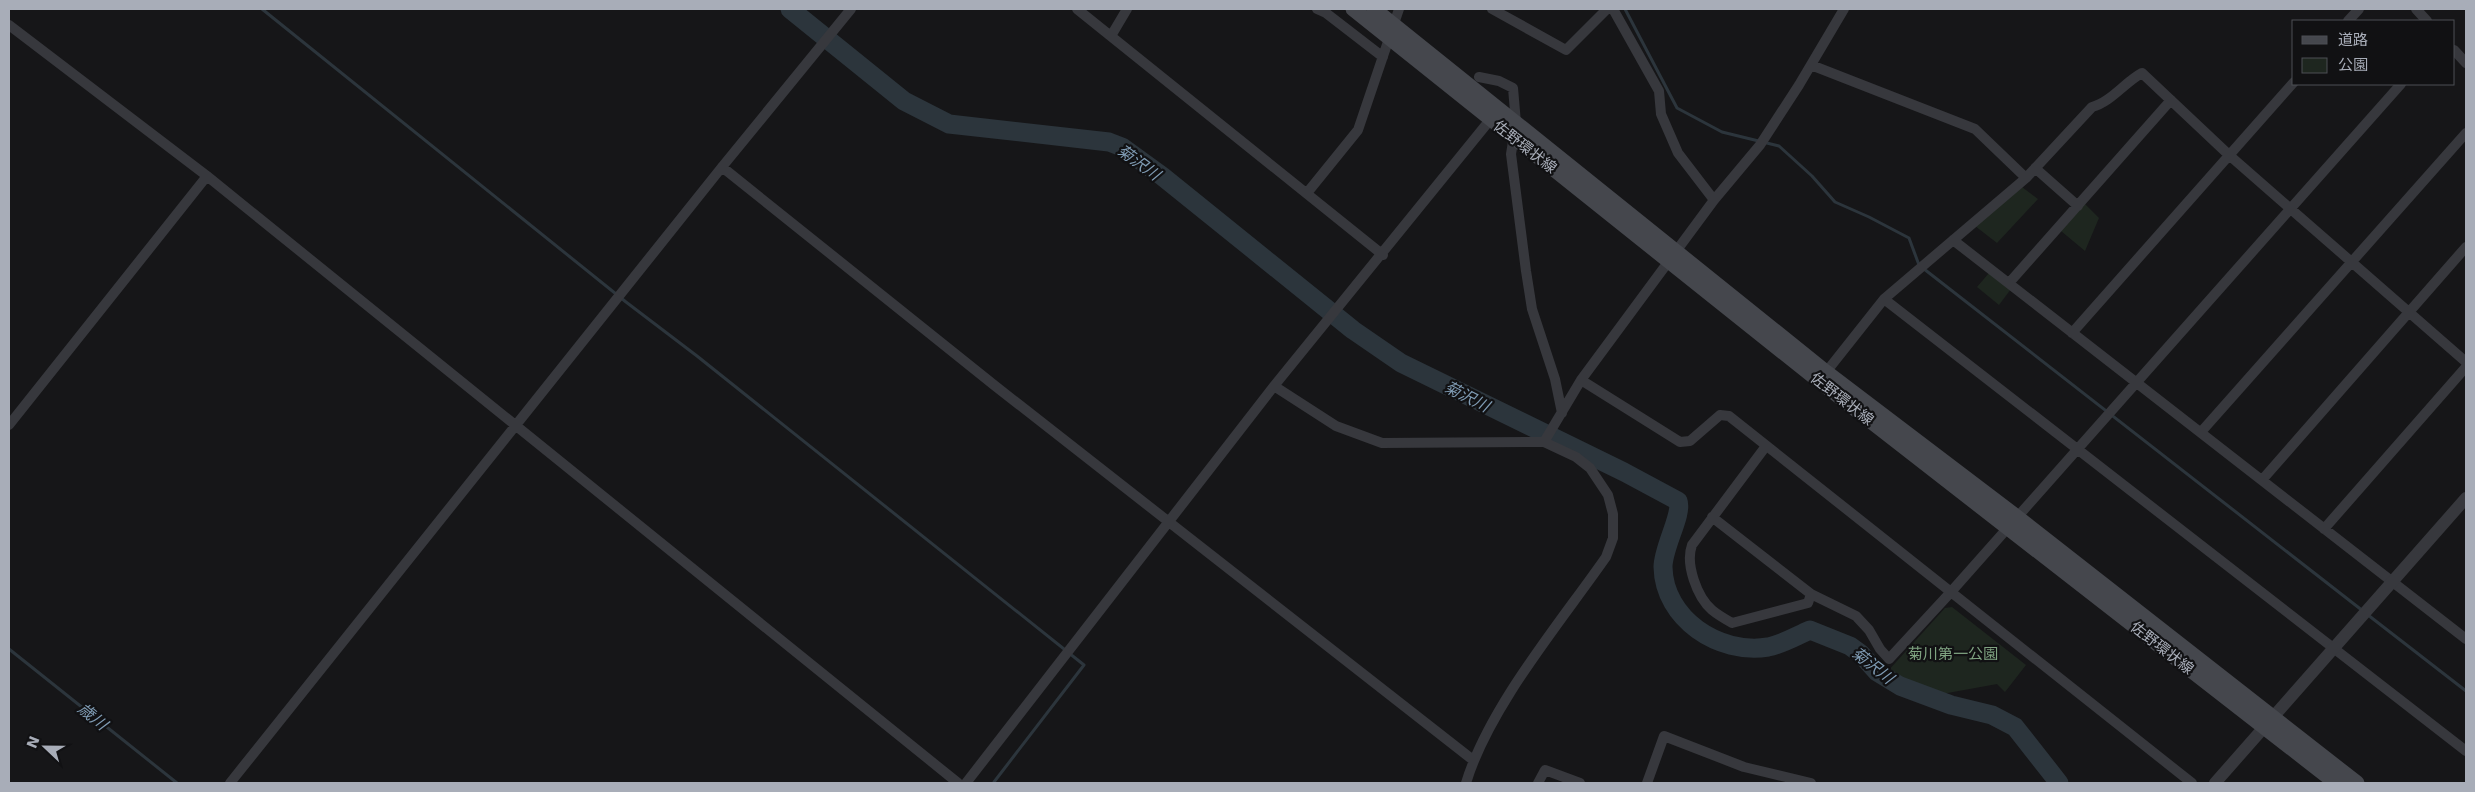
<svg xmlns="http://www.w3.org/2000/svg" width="2475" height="792" viewBox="0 0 2475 792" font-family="'DejaVu Sans','Noto Sans JP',sans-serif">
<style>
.green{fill:#1e261f}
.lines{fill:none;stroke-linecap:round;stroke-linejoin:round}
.stream{stroke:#2c353c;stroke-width:3}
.river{stroke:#2c353c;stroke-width:19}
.minor{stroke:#37383d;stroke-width:10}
.tertiary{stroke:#37383d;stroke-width:12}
.secondary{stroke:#45474d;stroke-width:15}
.labels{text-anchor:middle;stroke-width:4.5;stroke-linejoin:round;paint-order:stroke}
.street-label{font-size:15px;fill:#a8adb8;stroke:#111113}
.park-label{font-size:15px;fill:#7fa381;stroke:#111113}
.water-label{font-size:16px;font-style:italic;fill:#7f9bb3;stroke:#111113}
</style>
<rect width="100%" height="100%" fill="#161618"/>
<!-- green -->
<path class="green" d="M2022 187 2038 199 1997 243 1975 226Z
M2084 203 2099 218 2085 251 2061 231Z
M1989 273 2011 289 1999 305 1977 287Z
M1952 607 2026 665 2005 692 1997 684 1931 696 1904 685 1887 672 1945 608Z"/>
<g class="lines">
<!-- stream -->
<path class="stream" d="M262 9 626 302 697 356 1084 665 994 782 995 783
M1625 9 1677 108 1722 132 1779 146 1812 176 1835 202 1869 217 1909 238 1919 265
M1924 269 2363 611
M2368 615 2466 691
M9 649 177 783"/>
<!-- river -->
<path class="river" d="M790 9 904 101 949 124 1109 142 1122 147 1162 176 1353 330 1401 363 1624 472 1678 501C1683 514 1663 547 1663 567 1664 619 1719 655 1768 647 1783 644 1796 636 1810 630L1850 646 1861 654 1877 672 1900 686 1951 705 1992 715 2015 727 2059 783"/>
<!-- minor -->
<path class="minor" d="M1077 9 1383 255
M1317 9 1326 13 1383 57
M1492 9 1566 50 1607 9
M1613 9 1659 91 1661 114 1678 153 1714 200
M2416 9 2427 21
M2348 21 2359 9
M9 25 207 176 958 783
M1111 36 1127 9
M2454 50 2466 63
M1811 65 1975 129 2026 178
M1479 77 1499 81 1513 88 1516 123 1511 154 1526 271 1532 309 1555 379 1562 413
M722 167 994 385 1473 760
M2035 168 2078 206
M1307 193 1358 130 1399 9
M1953 240 2466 639
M2009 283 2171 100
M1884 299 2466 751
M2072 333 2294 82
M1823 376 1884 299 2026 178 2092 107C2111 102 2125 82 2142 73L2229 155 2466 362
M1581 380 1680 442 1690 441 1720 415 1729 416 2192 783
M1274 386 1336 426 1382 443 1544 442 1576 457 1590 468 1608 495 1613 514V538L1606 557C1560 623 1489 707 1466 783
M9 425 207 176
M2201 432 2466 133
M1544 442 1581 380 1714 200 1760 145 1799 85 1844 9
M1766 446 1692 545C1685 564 1697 597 1712 610 1718 615 1725 619 1732 623L1808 603 1811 594
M2262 480 2466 247
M1712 517 1811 594 1856 616 1869 630 1880 649 1889 659 1950 593 2401 84
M2324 529 2466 367
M230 783 722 167 851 9
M966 783 1274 386 1494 115
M1538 783 1545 770 1580 783
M1647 783 1664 736 1744 767 1811 783"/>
<!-- tertiary -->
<path class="tertiary" d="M2215 783 2466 498"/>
<!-- secondary -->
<path class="secondary" d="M1353 9 1819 381 2336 783
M1374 9 1826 372 2017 517 2357 783"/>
</g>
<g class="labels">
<!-- street labels -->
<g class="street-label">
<text transform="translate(1525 147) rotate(38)" y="5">佐野環状線</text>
<text transform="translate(1842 399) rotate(38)" y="5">佐野環状線</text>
<text transform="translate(2162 648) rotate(38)" y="5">佐野環状線</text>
</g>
<!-- park labels -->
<g class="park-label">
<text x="1953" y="659">菊川第一公園</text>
</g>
<!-- water labels -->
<g class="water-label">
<text transform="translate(1139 162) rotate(36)" y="6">菊沢川</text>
<text transform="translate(1467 396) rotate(27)" y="6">菊沢川</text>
<text transform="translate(1873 665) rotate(38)" y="6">菊沢川</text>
<text transform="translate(93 716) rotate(39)" y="6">歳川</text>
</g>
</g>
<!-- border -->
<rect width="2475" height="792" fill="none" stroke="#a8adb8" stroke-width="20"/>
<!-- legend -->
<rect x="2292" y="20" width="162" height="65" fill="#111113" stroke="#4d4f55"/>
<rect x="2302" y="36" width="25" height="8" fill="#45474d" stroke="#4d4f55"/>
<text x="2338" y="45" font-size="15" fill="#a8adb8">道路</text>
<rect x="2302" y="58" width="25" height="15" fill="#1e261f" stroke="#4d4f55"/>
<text x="2338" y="70" font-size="15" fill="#a8adb8">公園</text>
<!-- north arrow -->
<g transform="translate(45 747) rotate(292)" stroke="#111113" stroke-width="4" paint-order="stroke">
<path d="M0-4L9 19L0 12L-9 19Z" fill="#a8adb8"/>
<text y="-8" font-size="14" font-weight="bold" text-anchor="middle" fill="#a8adb8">N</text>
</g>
</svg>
